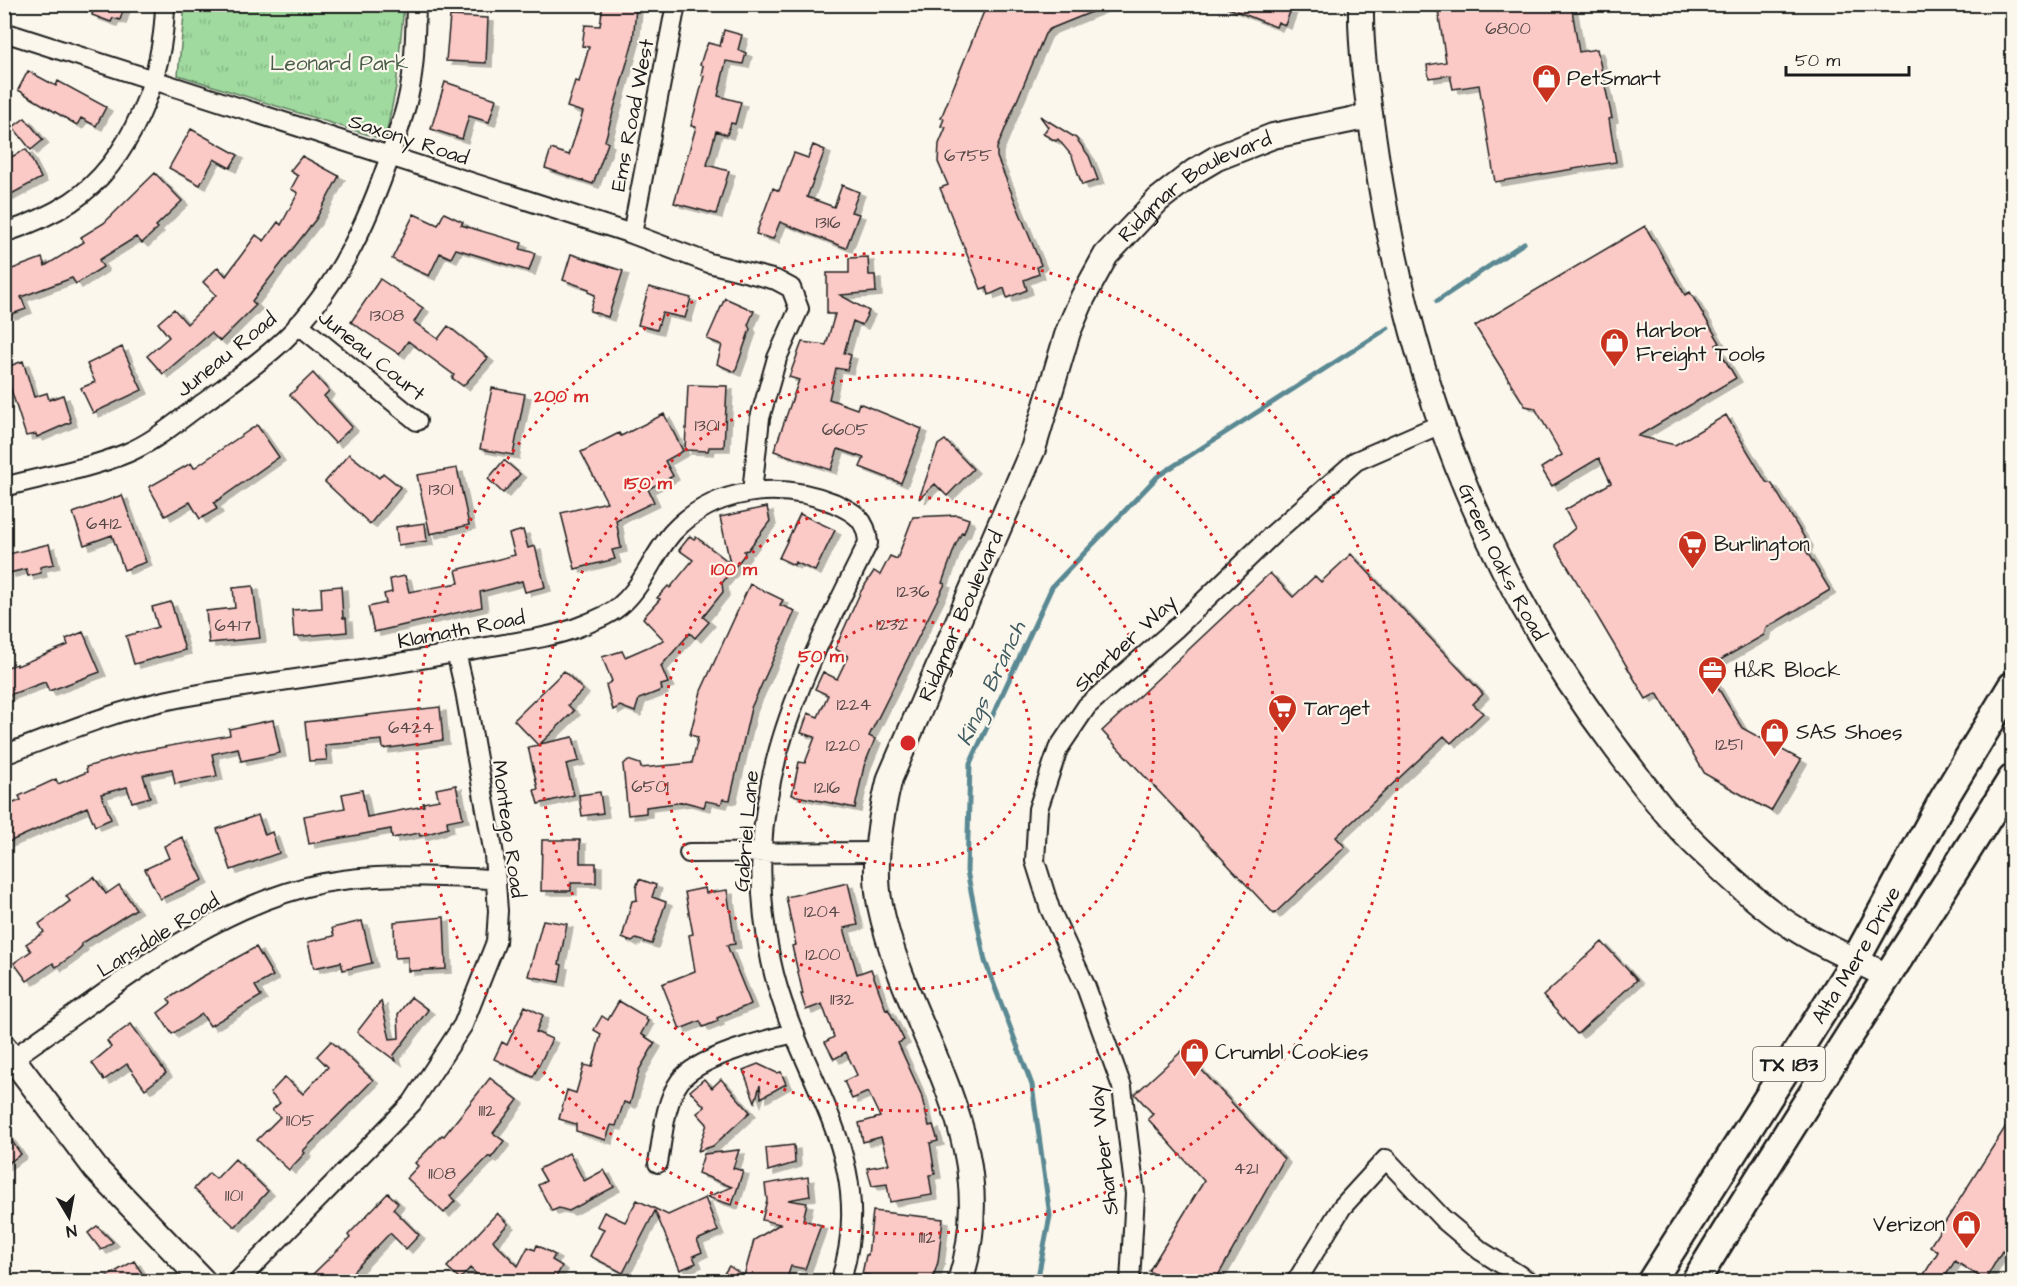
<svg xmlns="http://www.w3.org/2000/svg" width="2017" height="1286" viewBox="0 0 2017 1286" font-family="'Architects Daughter',sans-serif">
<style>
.grass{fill:url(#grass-tufts);stroke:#5e7b5e;stroke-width:1.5}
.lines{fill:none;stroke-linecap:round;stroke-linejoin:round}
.stream{stroke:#5a8993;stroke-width:5}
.building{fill:#fbcac7;stroke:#1c1c1c;stroke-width:1.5;filter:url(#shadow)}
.street-casing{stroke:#1c1c1c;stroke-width:22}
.secondary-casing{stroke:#1c1c1c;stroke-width:28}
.primary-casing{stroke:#1c1c1c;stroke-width:32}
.street{stroke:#fbf7ec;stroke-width:18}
.secondary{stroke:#fbf7ec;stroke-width:24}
.primary{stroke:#fbf7ec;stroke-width:27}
.ring{fill:none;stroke:#d62828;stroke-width:3;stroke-dasharray:3 6}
.labels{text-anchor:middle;stroke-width:4.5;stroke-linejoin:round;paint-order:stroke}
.number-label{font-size:18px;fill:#544847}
.shield{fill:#fbf7ec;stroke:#5f5e5a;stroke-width:1.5}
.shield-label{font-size:20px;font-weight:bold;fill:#1c1c1c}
.park-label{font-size:21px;fill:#4a5e4a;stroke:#fbf7ec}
.poi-label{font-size:21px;fill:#1c1c1c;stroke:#fbf7ec;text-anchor:start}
.street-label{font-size:21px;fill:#1c1c1c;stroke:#fbf7ec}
.water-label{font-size:22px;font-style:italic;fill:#405b61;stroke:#fbf7ec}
.centre{fill:#d62828;stroke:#fbf7ec;stroke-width:3}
.ring-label{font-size:18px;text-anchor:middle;font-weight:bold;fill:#d62828;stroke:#fbf7ec;stroke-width:4.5;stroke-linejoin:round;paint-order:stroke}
</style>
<defs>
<pattern id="grass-tufts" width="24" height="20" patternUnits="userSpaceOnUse" patternTransform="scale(1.5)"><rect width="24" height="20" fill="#a0da9f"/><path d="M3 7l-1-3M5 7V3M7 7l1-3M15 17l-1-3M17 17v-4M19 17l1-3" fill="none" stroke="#89ba88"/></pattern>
<filter id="shadow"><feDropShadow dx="6" dy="4" stdDeviation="0" flood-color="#0004"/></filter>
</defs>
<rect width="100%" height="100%" fill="#fbf7ec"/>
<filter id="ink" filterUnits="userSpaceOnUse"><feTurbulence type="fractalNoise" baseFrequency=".0167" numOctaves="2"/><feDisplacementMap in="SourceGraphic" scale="12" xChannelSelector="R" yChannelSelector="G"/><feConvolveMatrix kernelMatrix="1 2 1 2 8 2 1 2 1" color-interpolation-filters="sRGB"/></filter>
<g filter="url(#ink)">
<!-- grass -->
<path class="grass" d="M185 5H404L396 87 385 140 178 75Z"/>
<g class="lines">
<!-- stream -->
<path class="stream" d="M1437 301 1524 243
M1037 1282 1050 1216 1032 1085 985 961 967 871 970 764 1052 587 1158 476 1388 328"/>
</g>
<!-- building -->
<path class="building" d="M80 4H125L120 20 113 18 111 22 92 15 93 11 80 7Z
M603 4 636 8 633 41 605 141 608 143 593 184 545 168 551 149 569 155 583 112 567 107 575 81 579 82 589 47 582 46 585 25 600 26Z
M987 4 1109 5 1050 29 1045 34 997 148V157L1041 265 1037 267 1039 274 1024 280 1027 290 1007 298 1004 288 989 295 987 287 981 289 940 188 948 185 938 162 939 144 946 127 941 126 944 119 941 118Z
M1293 4 1285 25 1278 22 1276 27 1221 5Z
M1437 4H1571L1579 52 1597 49 1612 118 1609 119 1616 162 1495 182 1479 85 1453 89 1450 75 1429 78 1427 65 1446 62Z
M450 16 488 18 486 63 446 61Z
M724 30 742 35 738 50 746 53 743 64 726 61 718 96 741 102 735 124 731 123 727 135 716 131 707 165 729 171 716 214 674 203 696 127 691 126 704 76 701 75 703 66 700 65 704 52 708 43 720 46Z
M28 71 56 86 58 81 106 107 96 126 81 118 77 125 18 90Z
M445 82 496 99 489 122 469 116 462 139 431 129Z
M1040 116 1076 138 1089 156 1098 180 1082 185 1072 156 1058 139 1056 141 1043 134 1048 127Z
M25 118 43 140 31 150 13 127Z
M191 129 238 155 230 168 214 159 200 185 169 168Z
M813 145 825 150 807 197 834 207 842 185 859 192 851 212 859 214 846 248 780 222 773 239 756 234 773 188 779 191 794 153 808 158Z
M26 149 41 178 4 198V161Z
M302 156 339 176 316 219 252 301 256 305 220 341 211 333 163 374 147 356 169 337 158 323 174 309 187 324 216 295 203 282 218 267 226 276 256 235 264 241 278 222 281 225 298 193 291 189 298 176 290 171Z
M155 173 182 201 156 226 158 228 142 243 136 237 99 260 103 267 76 284 72 278 21 297 26 309 9 315 4 303V272L42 258 45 266 84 242 81 237 104 223Z
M444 213 463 222 461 225 522 243 520 249 535 253 529 271 456 249 451 258 440 253 429 276 392 259 414 214 438 225Z
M1645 226 1685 295 1690 292 1720 343 1716 345 1736 378 1638 436 1675 445 1726 415 1766 482 1772 484 1807 542 1805 549 1830 590 1766 628 1764 635 1706 668 1742 728 1801 760 1771 811 1705 774 1657 693 1646 699 1555 545 1575 528 1565 510 1611 483 1599 458 1552 486 1541 468 1562 455 1535 408 1525 406 1475 326Z
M571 254 623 271 608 317 590 311 595 295 588 292 589 289 563 280Z
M868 257 869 275H875L876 292 840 295 869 311 862 325 853 321 844 353 851 355 847 370 836 368 829 399 857 409 859 403 922 429 901 483 860 467 864 458 838 449 831 470 774 451 799 380 789 377 802 342 826 345 835 314H827V273H849V258Z
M380 279 423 308 414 322 438 339 448 326 488 358 463 386 452 378 454 375 408 341 399 354 351 322Z
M649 287 691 298 685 318 662 313 657 330 638 325Z
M725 298 754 311 748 325 750 329 735 372 717 364 722 345 707 339Z
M122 347 142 390 93 413 81 388 95 382 87 364Z
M23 361 34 397 47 393 49 400 63 395 71 422 37 437 36 434 26 436 4 368Z
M313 373 329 391 324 396 352 427 335 443 290 395Z
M688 385 727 386 724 447H709L708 451 685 450Z
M492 388 525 394 513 455 480 449Z
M664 414 683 451 665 461 673 476 648 489 654 502 616 520 621 548 612 550 615 559 575 569 561 513 607 502 581 452 619 433 621 436Z
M257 425 279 457 214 503 217 509 200 519 190 502 165 516 149 487 191 463 194 468Z
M945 440 973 469 947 496 935 484 919 499 938 445Z
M349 454 379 478 383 473 400 487 370 524 325 482Z
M504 460 520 474 503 493 488 479Z
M457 468 469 525 430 534 417 475Z
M122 495 146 562 124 570 112 535 84 545 73 513Z
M767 507 770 521 748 550 744 551 745 554 722 583 723 592 703 617 709 622 695 638 690 633 661 666 668 683 661 685 662 690 639 699 635 712 620 706 613 710 606 685 612 681 602 657 622 651 625 657 664 640 643 618 660 599 657 598 668 586 670 588 693 560 679 550 690 536 694 539 696 537 730 563 720 517Z
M800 514 835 530 815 571 795 562 794 565 779 558Z
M957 515 969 519 964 533 962 532 956 544 942 583 945 584 869 736 875 739 864 766 855 808 792 795 799 762 805 763 815 737 801 733 808 713 818 717 828 695 815 689 823 672 837 679 848 656 835 649 861 591 874 571 880 575 890 556 897 559 913 517Z
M425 523 427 541 398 545 396 527Z
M523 530 528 548 535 546 545 587 525 592 522 581 480 592 482 607 374 632 368 607 386 603 384 594 392 592 390 579 405 576 409 592 459 583 456 570 515 555 509 534Z
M49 544 54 564 40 567 41 573 28 576 26 569 9 573 5 555Z
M1351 554 1483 694 1473 704 1483 713 1451 743 1444 736 1336 837 1345 847 1274 914 1102 731 1270 573 1293 597 1315 576 1321 582Z
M750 584 783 600 780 605 795 611 751 708 730 800 723 799 721 804 706 801 704 807 685 802 646 807V813L628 815 623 765 628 760 640 764 641 768 692 763 698 737 690 735 701 691Z
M253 586 260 638 209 643 206 611 235 608 233 588Z
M341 586 343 618H346L347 632 294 637 292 610 322 608 321 588Z
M171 602 185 650 134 664 126 636 158 627 152 607Z
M83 632 100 672 49 691 45 682 4 697V668L17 664V666L68 645 66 639Z
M564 671 583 690 568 705 574 711 540 744 573 737 579 761 566 764 574 795 538 804 534 790 538 789 528 747 538 745 514 720Z
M440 707 443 740 383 749 382 740 325 745 327 760 309 761 305 722Z
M273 720 280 753 241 761 238 748 212 754 217 776 175 784 172 769 143 775 150 797 132 802 127 787 101 794 111 819 95 826 87 807 4 844V807L21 800 19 796 56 779 58 784 87 772 86 767 137 752 230 735 229 729Z
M456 785 463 818 447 821 448 828 420 836 419 833 392 838 391 829 309 844 304 816 345 808 342 794 362 790 367 817 424 806 423 803 439 800 436 789Z
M600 792 603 813 582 816 579 795Z
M258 815 265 835 272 832 279 853 231 870 217 829Z
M182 837 203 880 160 899 145 869 169 858 164 846Z
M542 840H580V863H596V883H571V891H541Z
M94 877 106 894 119 885 136 909 81 944 82 946 72 956 56 967 53 963 27 981 14 963 31 951 26 944 44 932 39 924 70 901 66 896Z
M639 879 656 885 652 897 666 902 652 944 636 939 632 942 622 938 632 901 637 900 636 888Z
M848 883 858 925 844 928 857 974 871 969 886 1010 888 1009 904 1040 898 1043 921 1094 929 1126 933 1125 938 1141 930 1143 935 1174 929 1175 932 1195 890 1202 887 1184 872 1186 867 1168 889 1164 881 1137 863 1142 859 1123 880 1117 868 1092 852 1099 844 1081 857 1075 846 1052 834 1059 825 1042 834 1037 822 1004 806 1010 801 994H803L792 946 796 945 786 897Z
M705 888 706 893 727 890 735 944 727 945 751 1004 717 1018 718 1021 703 1027 700 1021 680 1029 662 984 695 971 689 935 693 934 685 892Z
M444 917 446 969 408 971V957L395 958 394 922Z
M543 920 567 924 559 964 562 965 559 982 528 976Z
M362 921 372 963 343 970 341 962 314 968 308 942 334 936 332 928Z
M1602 942 1637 980 1577 1034 1543 996Z
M256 947 273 976 255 986 261 996 210 1026 202 1014 172 1034 158 1013 171 1003 168 999 200 978Z
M411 997 428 1010 394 1055 396 1061 357 1032 381 1001 390 1039 399 1038 398 1014Z
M619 1001 646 1017 645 1019 648 1021 641 1034 655 1043 639 1070 630 1104 624 1102 616 1126 611 1125 606 1140 576 1131V1124L559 1119 567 1090 576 1093 584 1065 592 1067 601 1034 594 1030 602 1016 608 1020Z
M525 1006 543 1015 536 1032 552 1039 533 1077 494 1059 502 1042 507 1045Z
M131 1024 166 1073 145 1089 127 1064 104 1080 92 1063 111 1047 107 1041Z
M331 1041 373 1080 303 1151 305 1153 289 1170 257 1140 280 1117 272 1110 280 1103 270 1093 285 1077 303 1094 328 1067 317 1056Z
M1183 1050 1284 1159 1215 1281H1166L1149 1271 1204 1181 1148 1119 1153 1114 1135 1094Z
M758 1064 777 1073 781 1072 786 1084 761 1098 760 1085 755 1102 743 1070Z
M490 1078 518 1100 493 1133 504 1141 491 1158 489 1156 450 1196 455 1201 444 1213 407 1178 418 1166 415 1163 442 1135 444 1136Z
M704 1079 712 1088 721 1079 750 1112 713 1146 698 1151 707 1124 697 1113 705 1107 690 1091Z
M2013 1115V1258L2002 1251 1985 1280 1955 1261 1942 1281H1932L1923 1276 1938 1252 1930 1246Z
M4 1130 21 1154 4 1166Z
M794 1145 795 1163 768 1171 766 1148Z
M739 1150 733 1168 743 1171 732 1205 707 1197 732 1187 698 1173 704 1154Z
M569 1153 584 1181 604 1170 614 1187 569 1211 559 1208 552 1211 538 1185 546 1181 539 1169Z
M235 1159 268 1191 235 1227 194 1189 209 1173 216 1179Z
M808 1177 810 1196 788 1200 807 1203 803 1220 821 1225 805 1269 791 1266 786 1281H719L729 1266 744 1276 754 1240 780 1224 762 1220 767 1200 765 1184Z
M388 1193 398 1203 393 1209 419 1235 406 1249 390 1233 344 1281H321L313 1274 350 1238 348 1235Z
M705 1198 718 1231 697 1240 702 1252 693 1256 696 1263 680 1270 655 1211 623 1273 590 1256 604 1229 597 1226 604 1212 625 1222 637 1200 668 1215Z
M873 1211 943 1219 938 1262 932 1281H872L873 1276 862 1274 866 1255H868Z
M497 1213 508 1224 493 1240 495 1243 518 1266 528 1247 535 1250 537 1245 555 1255 552 1260 562 1266 554 1281H484L470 1268 460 1279 447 1267Z
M97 1226 113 1242 101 1250 88 1233Z
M134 1261 147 1281H99Z"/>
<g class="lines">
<defs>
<path id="street" d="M4 32 632 234 709 263 776 280 791 288 799 309 777 358 760 418 752 492
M4 233C28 225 51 215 71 202 132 161 164 74 165 4
M632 234 676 4
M298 324 417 421
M4 487C45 476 88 469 127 453 156 441 181 418 206 401 233 381 261 362 285 339 348 278 379 195 404 113 415 78 415 40 416 4
M4 755C61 733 119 709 178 698 270 681 363 671 454 653 493 644 545 641 581 626 596 620 612 614 623 603 644 584 654 553 673 532 714 488 779 481 834 503 854 512 867 519 868 543 798 684 737 798 771 961 795 1076 882 1156 840 1282
M689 853 878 852
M4 1064C105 997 202 908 323 883 380 872 439 877 496 879
M658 1163C663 1137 664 1103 680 1081 696 1058 767 1039 795 1033
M237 1282 412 1103 463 1025 496 942 498 911 494 855 465 691 456 652
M1130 1282 1135 1194 1122 1087 1086 987 1050 909 1035 861 1038 809 1058 749 1087 706 1175 629 1271 536 1356 461 1441 424
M1296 1282 1342 1207 1386 1159 1443 1219 1481 1251 1530 1282"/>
<g id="secondary">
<path id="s1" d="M1361 4C1360 54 1369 106 1376 155 1409 376 1481 570 1616 748 1643 784 1669 820 1702 851 1731 878 1762 908 1796 929 1825 948 1859 961 1889 977"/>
<path d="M4 1047 96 1169 204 1282"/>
<path id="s2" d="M960 1282C1006 1136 907 1036 880 905 872 864 880 818 890 778L1033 449 1068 332 1083 297 1106 255 1158 200 1195 171 1217 158 1273 136 1370 116"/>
</g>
<g id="primary">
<path id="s3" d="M1651 1282 1856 959 1943 800 2012 686"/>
<path d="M1695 1282C1798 1112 1908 947 2012 779"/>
</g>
</defs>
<!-- street casing -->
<use href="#street" class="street-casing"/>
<!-- secondary casing -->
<use href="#secondary" class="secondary-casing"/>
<!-- primary casing -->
<use href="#primary" class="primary-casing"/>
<!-- street -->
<use href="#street" class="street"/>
<!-- secondary -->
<use href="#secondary" class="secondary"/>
<!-- primary -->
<use href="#primary" class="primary"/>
</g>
</g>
<!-- distance rings -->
<g class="ring">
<circle cx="908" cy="743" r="123"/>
<circle cx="908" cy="743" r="246"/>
<circle cx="908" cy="743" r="368"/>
<circle cx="908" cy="743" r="491"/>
</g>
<!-- icons -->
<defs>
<symbol id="shop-pin" viewBox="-11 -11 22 30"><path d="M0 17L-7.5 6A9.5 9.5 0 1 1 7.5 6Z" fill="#c8321e" stroke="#fbf7ec"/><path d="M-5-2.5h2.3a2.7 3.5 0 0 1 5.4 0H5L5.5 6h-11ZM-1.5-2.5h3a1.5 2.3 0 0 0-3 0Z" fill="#fff"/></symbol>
<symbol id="supermarket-pin" viewBox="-11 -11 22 30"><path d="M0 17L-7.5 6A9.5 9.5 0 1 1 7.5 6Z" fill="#c8321e" stroke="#fbf7ec"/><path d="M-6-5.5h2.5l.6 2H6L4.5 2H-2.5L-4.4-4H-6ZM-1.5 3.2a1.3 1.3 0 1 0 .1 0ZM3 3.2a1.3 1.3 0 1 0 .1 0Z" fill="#fff"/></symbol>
<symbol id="office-pin" viewBox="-11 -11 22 30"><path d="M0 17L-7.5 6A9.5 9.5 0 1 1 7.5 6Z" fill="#c8321e" stroke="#fbf7ec"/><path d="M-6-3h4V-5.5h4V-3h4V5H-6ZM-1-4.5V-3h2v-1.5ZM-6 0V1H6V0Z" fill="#fff"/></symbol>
</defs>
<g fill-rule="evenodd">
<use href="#shop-pin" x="1530" y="62" width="33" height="45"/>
<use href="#shop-pin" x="1598" y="326" width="33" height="45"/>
<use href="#supermarket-pin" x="1676" y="528" width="33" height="45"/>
<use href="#office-pin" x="1696" y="654" width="33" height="45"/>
<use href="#supermarket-pin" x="1266" y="692" width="33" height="45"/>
<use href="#shop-pin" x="1758" y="716" width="33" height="45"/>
<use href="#shop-pin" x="1178" y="1036" width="33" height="45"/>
<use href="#shop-pin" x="1950" y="1208" width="33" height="45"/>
</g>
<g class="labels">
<!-- number labels -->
<g class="number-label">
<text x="1508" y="34">6800</text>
<text x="968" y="161">6755</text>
<text x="828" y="228">1316</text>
<text x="387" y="321">1308</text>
<text x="707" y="431">1301</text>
<text x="845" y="435">6605</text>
<text x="441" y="495">1301</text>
<text x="104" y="529">6412</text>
<text x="913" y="597">1236</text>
<text x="892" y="630">1232</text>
<text x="233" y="631">6417</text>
<text x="854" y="710">1224</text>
<text x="411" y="733">6424</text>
<text x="1729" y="750">1251</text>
<text x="843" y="751">1220</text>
<text x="650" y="792">6501</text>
<text x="827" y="793">1216</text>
<text x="822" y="917">1204</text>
<text x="823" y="960">1200</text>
<text x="842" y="1005">1132</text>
<text x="487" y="1116">1112</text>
<text x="300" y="1126">1105</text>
<text x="1246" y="1174">421</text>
<text x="442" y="1179">1108</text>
<text x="234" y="1201">1101</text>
<text x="927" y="1243">1112</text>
</g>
<!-- shield labels -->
<rect class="shield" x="1753" y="1047" width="72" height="34" rx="4.5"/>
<g class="shield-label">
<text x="1789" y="1071">TX 183</text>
</g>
<!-- park labels -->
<g class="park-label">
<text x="339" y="70">Leonard Park</text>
</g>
<!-- poi labels -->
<g class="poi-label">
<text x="1567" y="85">PetSmart</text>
<text x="1636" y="337">Harbor<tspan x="1636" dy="24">Freight Tools</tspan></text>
<text x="1714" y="551">Burlington</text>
<text x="1734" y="677">H&amp;R Block</text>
<text x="1304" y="715">Target</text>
<text x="1796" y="739">SAS Shoes</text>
<text x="1215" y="1059">Crumbl Cookies</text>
<text x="1945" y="1231" text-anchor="end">Verizon</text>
</g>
<!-- street labels -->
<g class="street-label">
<text transform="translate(632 115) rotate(-79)" y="7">Ems Road West</text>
<text transform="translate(409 139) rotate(18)" y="7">Saxony Road</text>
<text dy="7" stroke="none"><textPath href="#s2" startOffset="1203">Ridgmar Boulevard</textPath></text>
<text transform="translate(226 354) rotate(-39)" y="7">Juneau Road</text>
<text transform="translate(372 355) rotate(39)" y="7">Juneau Court</text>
<text dy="7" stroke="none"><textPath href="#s1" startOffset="580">Green Oaks Road</textPath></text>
<text dy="7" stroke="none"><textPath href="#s2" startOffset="699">Ridgmar Boulevard</textPath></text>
<text transform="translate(461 629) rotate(-11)" y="7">Klamath Road</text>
<text transform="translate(1125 643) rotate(-43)" y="7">Sharber Way</text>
<text transform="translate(509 829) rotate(82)" y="7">Montego Road</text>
<text transform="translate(746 831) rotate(-85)" y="7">Gabriel Lane</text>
<text transform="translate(158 935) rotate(-32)" y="7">Lansdale Road</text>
<text dy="7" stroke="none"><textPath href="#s3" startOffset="386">Alta Mere Drive</textPath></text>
<text transform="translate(1103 1150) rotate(-97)" y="7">Sharber Way</text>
</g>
<!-- water labels -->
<g class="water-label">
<text transform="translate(990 683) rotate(-65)" y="8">Kings Branch</text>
</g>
</g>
<circle cx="908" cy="743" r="9" class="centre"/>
<g class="ring-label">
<text x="561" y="402">200 m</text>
<text x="648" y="489">150 m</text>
<text x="734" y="575">100 m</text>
<text x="821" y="662">50 m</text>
</g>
<!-- margin -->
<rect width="2017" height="1286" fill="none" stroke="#fbf7ec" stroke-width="24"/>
<rect x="12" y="12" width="1993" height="1262" fill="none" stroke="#1c1c1c" stroke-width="2" filter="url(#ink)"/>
<!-- north arrow -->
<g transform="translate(69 1217) rotate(170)" stroke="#fbf7ec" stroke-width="4.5" paint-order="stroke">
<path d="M0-4.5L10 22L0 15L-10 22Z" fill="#1c1c1c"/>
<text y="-9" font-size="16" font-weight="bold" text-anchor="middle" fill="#1c1c1c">N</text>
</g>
<!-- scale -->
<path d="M1786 66v9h123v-9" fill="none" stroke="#1c1c1c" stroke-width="3"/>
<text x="1795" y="66" font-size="18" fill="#1c1c1c" stroke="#fbf7ec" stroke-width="4.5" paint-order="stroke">50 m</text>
</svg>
